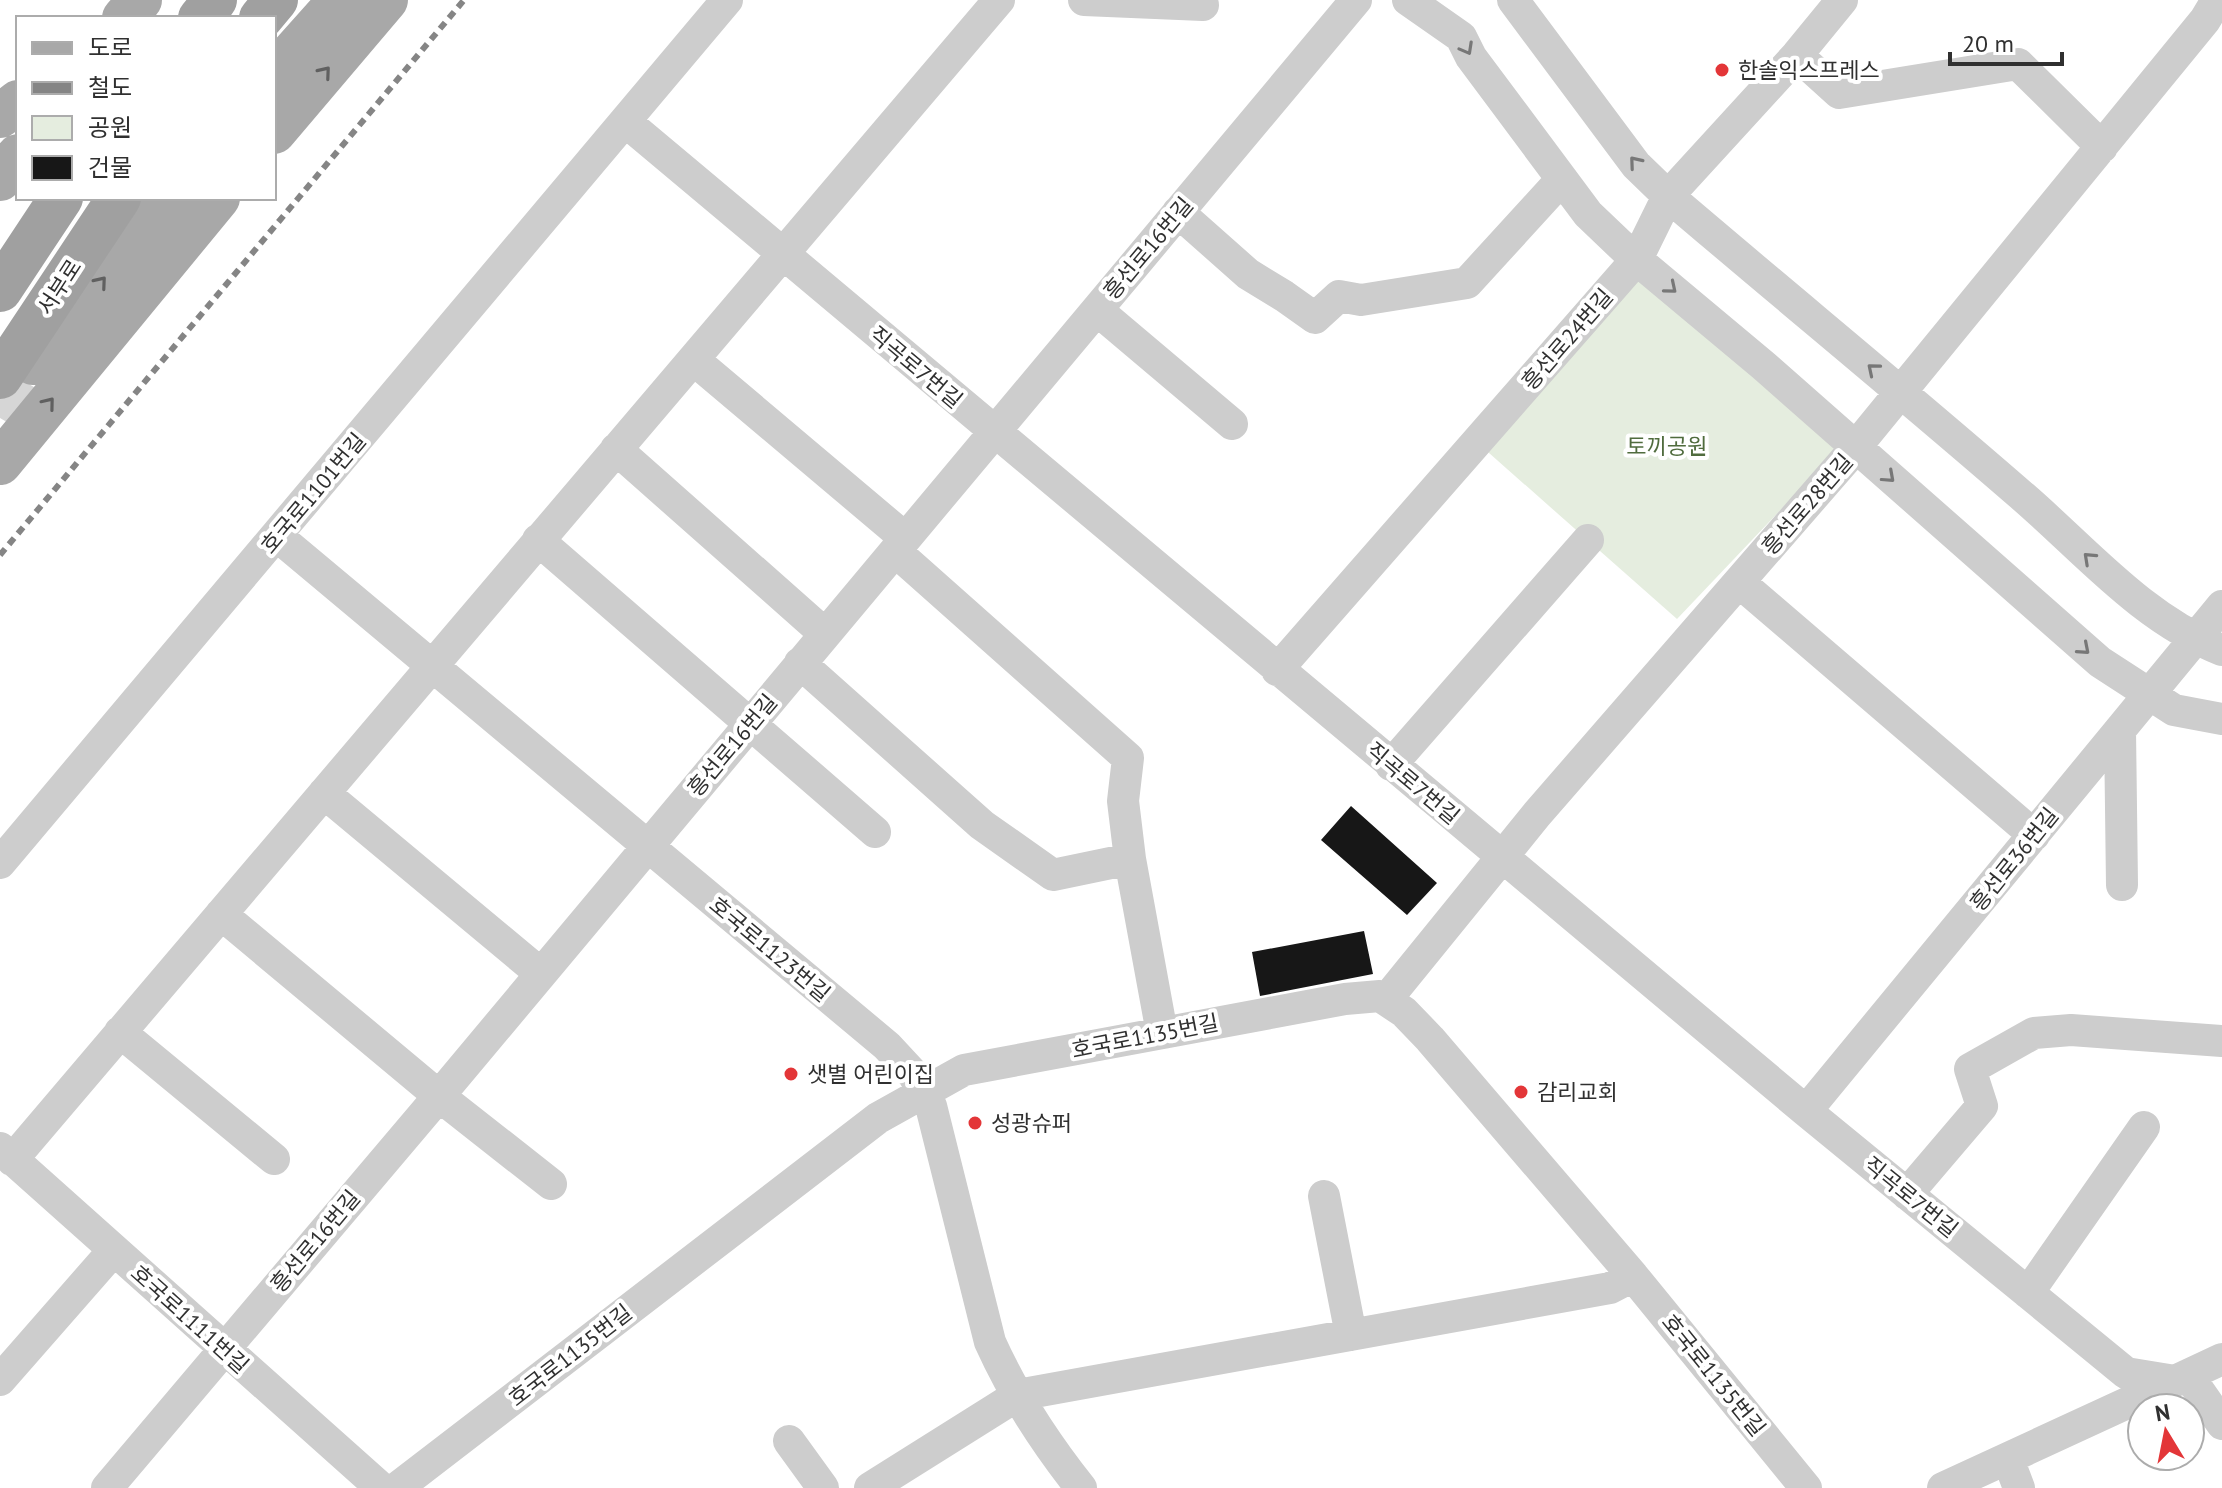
<svg xmlns="http://www.w3.org/2000/svg" width="2222" height="1488" viewBox="0 0 2222 1488" font-family="'PT Sans','Noto Sans KR',sans-serif">
<style>
.green{fill:#e5eddf}
.building{fill:#171717}
.lines{fill:none;stroke-linecap:round;stroke-linejoin:round}
.primary-tunnel{stroke:#d6d6d6;stroke-width:44;stroke-dasharray:44 22;stroke-linecap:butt}
.minor{stroke:#cdcdcd;stroke-width:32}
.primary{stroke:#a8a8a8;stroke-width:44}
.trunk{stroke:#a0a0a0;stroke-width:44}
.rail{stroke:#858585;stroke-width:6;stroke-dasharray:8 6;stroke-linecap:butt}
.oneway{stroke:#777}
.oneway2{stroke:#606060}
.poi-dot{fill:#e33638;stroke:#fff;stroke-width:3}
.labels{text-anchor:middle;stroke-width:8;stroke-linejoin:round;paint-order:stroke}
.poi-label{font-size:22px;fill:#303030;stroke:#fff;text-anchor:start}
.street-label{font-size:22px;fill:#303030;stroke:#fff}
.park-label{font-size:22px;fill:#506c3e;stroke:#fff}
</style>
<rect width="100%" height="100%" fill="#fff"/>
<!-- green -->
<path class="green" d="M1647 268 1847 440 1677 619 1480 445Z"/>
<!-- building -->
<path class="building" d="M1351 806 1437 883 1407 915 1321 840Z
M1364 931 1373 974 1260 996 1252 952Z"/>
<g class="lines">
<!-- primary-tunnel -->
<path class="primary-tunnel" d="M0 418 33 363"/>
<!-- minor -->
<path class="minor" d="M1084 0 1203 5
M1408 0 1461 37 1471 57 1588 214 1630 254 1764 366 2100 662 2174 710 2222 719
M1513 0 1636 165 1668 196C1785 296 1905 394 2021 495 2084 549 2142 619 2222 650
M1797 55 1839 93 2018 64 2102 147
M626 122 1806 1111 2126 1373 2175 1381 2222 1359
M1178 212 1248 274 1284 296 1315 318 1339 296 1361 300 1467 283 1562 179
M1097 310 1232 424
M694 360 905 538
M616 449 825 634
M277 536 887 1046 913 1074 931 1106 990 1342C1013 1393 1046 1444 1081 1488
M538 540 875 832
M895 551 1128 758 1123 801 1130 859 1162 1033
M1739 582 2034 835
M800 663 982 825 1053 875 1130 859
M1277 670 1637 259 1668 196 1797 55 1842 0
M2120 730 2122 885
M1391 765 1588 540
M324 793 540 973
M0 863 727 0
M221 914 439 1096 551 1184
M1386 1000 1537 814 1845 460 2205 20 2217 0
M120 1032 274 1159
M1806 1111 2222 606
M0 1148 381 1488
M12 1160 999 0
M1907 1194 1982 1106 1970 1069 2034 1033 2071 1030 2222 1041
M1324 1196 1351 1335
M2028 1293 2144 1127
M2188 1375 2222 1424
M0 1380 113 1251
M789 1441 823 1488
M2008 1459 2019 1488
M107 1488 439 1096 1356 0
M397 1488 878 1118 964 1070 1345 999 1380 996 1404 1012 1430 1039 1633 1276 1806 1488
M870 1488 1018 1395 1610 1288 1633 1276
M1943 1488 2175 1381"/>
<!-- primary -->
<path class="primary" d="M124 18 140 0
M274 74 340 0
M0 116 18 102
M274 132 386 0
M0 179 18 156
M33 363 171 198
M0 463 218 198"/>
<!-- trunk -->
<path class="trunk" d="M200 18 215 0
M261 18 276 0
M0 290 61 198
M0 377 119 198"/>
<!-- rail -->
<path class="rail" d="M0 555 464 0"/>
</g>
<!-- one-way arrows -->
<defs><path id="oneway-chevron" d="M-2-3.5L2.5 0L-2 3.5" fill="none" stroke-width="1.6" stroke-linecap="round" stroke-linejoin="round" transform="scale(2)"/></defs>
<g class="oneway">
<use href="#oneway-chevron" transform="translate(1467 49) rotate(61)"/>
<use href="#oneway-chevron" transform="translate(1635 162) rotate(-130)"/>
<use href="#oneway-chevron" transform="translate(1671 288) rotate(40)"/>
<use href="#oneway-chevron" transform="translate(1873 369) rotate(-140)"/>
<use href="#oneway-chevron" transform="translate(1889 477) rotate(42)"/>
<use href="#oneway-chevron" transform="translate(2089 558) rotate(-137)"/>
<use href="#oneway-chevron" transform="translate(2084 649) rotate(41)"/>
</g>
<g class="oneway2">
<use href="#oneway-chevron" transform="translate(325 72) rotate(-50)"/>
<use href="#oneway-chevron" transform="translate(101 282) rotate(-50)"/>
<use href="#oneway-chevron" transform="translate(49 403) rotate(-51)"/>
</g>
<!-- markers -->
<g class="poi-dot">
<circle cx="1722" cy="70" r="8"/>
<circle cx="791" cy="1074" r="8"/>
<circle cx="1521" cy="1092" r="8"/>
<circle cx="975" cy="1123" r="8"/>
</g>
<g class="labels">
<!-- poi labels -->
<g class="poi-label">
<text x="1738" y="78">한솔익스프레스</text>
<text x="807" y="1082">샛별 어린이집</text>
<text x="1537" y="1100">감리교회</text>
<text x="991" y="1131">성광슈퍼</text>
</g>
<!-- street labels -->
<g class="street-label">
<text transform="translate(1148 248) rotate(-50)" y="8">흥선로16번길</text>
<text transform="translate(59 287) rotate(-57)" y="8">서부로</text>
<text transform="translate(1567 339) rotate(-49)" y="8">흥선로24번길</text>
<text transform="translate(916 367) rotate(40)" y="8">직곡로7번길</text>
<text transform="translate(313 493) rotate(-50)" y="8">호국로1101번길</text>
<text transform="translate(1807 504) rotate(-49)" y="8">흥선로28번길</text>
<text transform="translate(732 745) rotate(-50)" y="8">흥선로16번길</text>
<text transform="translate(1413 783) rotate(40)" y="8">직곡로7번길</text>
<text transform="translate(2014 859) rotate(-51)" y="8">흥선로36번길</text>
<text transform="translate(770 949) rotate(40)" y="8">호국로1123번길</text>
<text transform="translate(1145 1036) rotate(-11)" y="8">호국로1135번길</text>
<text transform="translate(1911 1197) rotate(39)" y="8">직곡로7번길</text>
<text transform="translate(315 1241) rotate(-50)" y="8">흥선로16번길</text>
<text transform="translate(190 1319) rotate(42)" y="8">호국로1111번길</text>
<text transform="translate(570 1355) rotate(-38)" y="8">호국로1135번길</text>
<text transform="translate(1714 1375) rotate(51)" y="8">호국로1135번길</text>
</g>
<!-- park labels -->
<g class="park-label">
<text x="1667" y="454">토끼공원</text>
</g>
</g>
<!-- legend -->
<rect x="16" y="16" width="260" height="184" fill="#ffffff" stroke="#acacac" stroke-width="2"/>
<rect x="32" y="42" width="40" height="12" fill="#a8a8a8" stroke="#acacac" stroke-width="2"/>
<text x="88" y="56" font-size="24" fill="#303030">도로</text>
<rect x="32" y="82" width="40" height="12" fill="#858585" stroke="#acacac" stroke-width="2"/>
<text x="88" y="96" font-size="24" fill="#303030">철도</text>
<rect x="32" y="116" width="40" height="24" fill="#e5eddf" stroke="#acacac" stroke-width="2"/>
<text x="88" y="136" font-size="24" fill="#303030">공원</text>
<rect x="32" y="156" width="40" height="24" fill="#171717" stroke="#acacac" stroke-width="2"/>
<text x="88" y="176" font-size="24" fill="#303030">건물</text>
<!-- north arrow -->
<g transform="translate(2166 1432) rotate(350)"><circle r="38" fill="#ffffff" stroke="#acacac" stroke-width="2"/>
<path d="M0-6L14 30L0 20L-14 30Z" fill="#e33638"/>
<text y="-12" font-size="22" font-weight="bold" text-anchor="middle" fill="#303030">N</text>
</g>
<!-- scale -->
<path d="M1950 52v12h112v-12" fill="none" stroke="#303030" stroke-width="4"/>
<text x="1962" y="52" font-size="24" fill="#303030" stroke="#ffffff" stroke-width="6" paint-order="stroke">20 m</text>
</svg>
